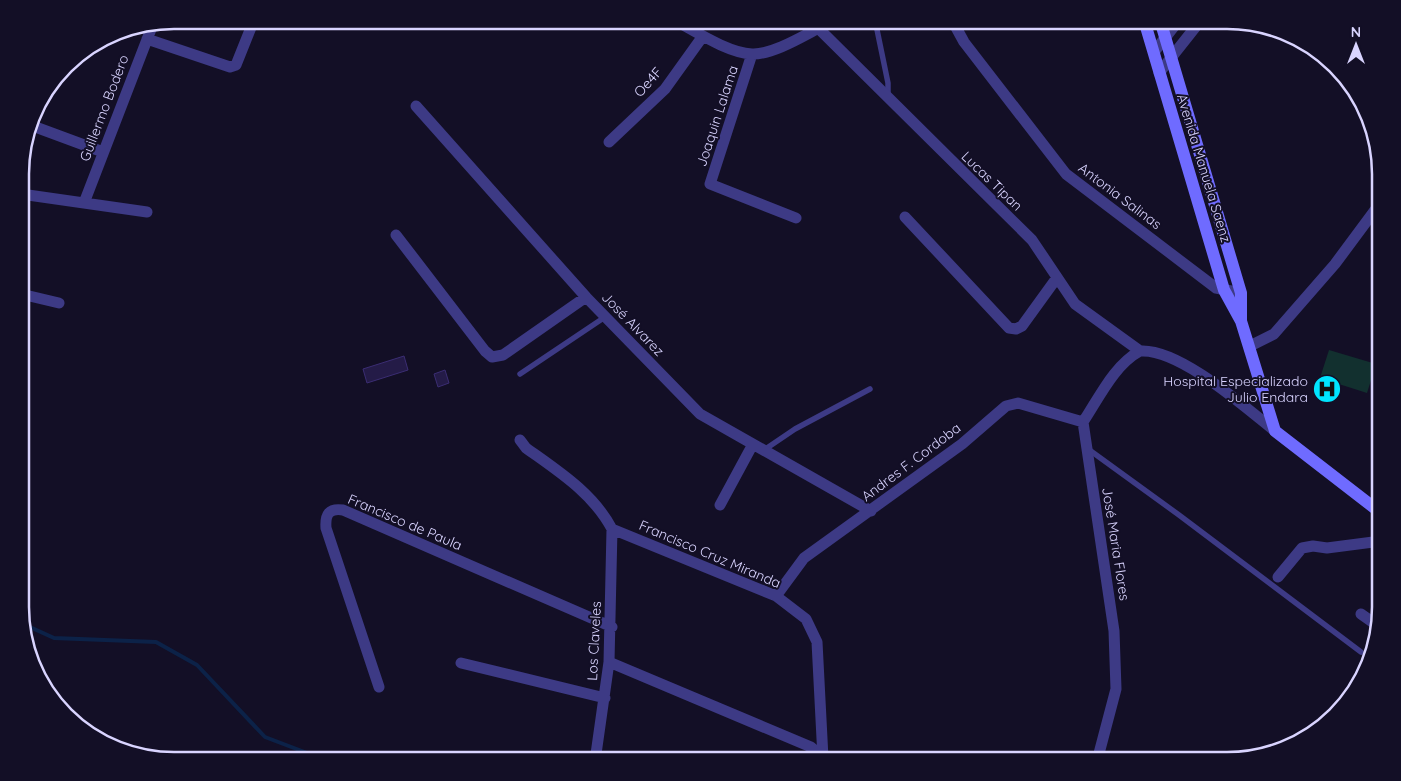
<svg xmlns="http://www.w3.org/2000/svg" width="1401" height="781" viewBox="0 0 1401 781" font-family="Quicksand,sans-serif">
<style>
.green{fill:#12302f}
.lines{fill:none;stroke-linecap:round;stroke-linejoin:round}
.stream{stroke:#0c2248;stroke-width:4}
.building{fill:#241b47;stroke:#3b2d73}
.lane{stroke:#3d3a85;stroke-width:5.5}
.street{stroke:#3d3a85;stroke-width:11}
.secondary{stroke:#6f6bff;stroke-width:12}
.labels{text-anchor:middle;stroke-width:4;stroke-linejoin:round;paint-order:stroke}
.street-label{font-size:14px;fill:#d9d4ff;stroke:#130f26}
.poi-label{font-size:14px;fill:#d9d4ff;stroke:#130f26;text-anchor:end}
.rim{fill:none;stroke:#d9d4ff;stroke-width:2.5}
</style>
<rect width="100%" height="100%" fill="#130f26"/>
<!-- green -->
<path class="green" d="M1329 350 1376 364 1367 393 1320 378Z"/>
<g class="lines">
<!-- stream -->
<path class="stream" d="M21 623 54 638 156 642 197 665 265 737 315 756 347 761"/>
</g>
<!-- building -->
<path class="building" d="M404 356 408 370 367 383 363 369Z
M445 370 449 383 438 387 434 374Z"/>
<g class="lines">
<!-- lane -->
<path class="lane" d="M875 20 888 83V95
M520 374 605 317
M1088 449 1179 515 1361 652
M764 450 795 429 870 389"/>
<!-- street -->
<path class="street" d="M674 20C695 31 728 53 752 54 771 55 800 38 817 29
M810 20 1032 240 1075 304 1140 351C1179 348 1245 407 1275 431
M952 20 964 42 1066 174 1216 288 1241 293
M147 39 230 67 236 65 254 20
M1154 52 1179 20
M752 54 710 184 796 218
M1159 73 1201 20
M416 106 586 297 700 414 871 511
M30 125 103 152
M609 142 665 89 703 36
M21 194 147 212
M84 203 153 24
M905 217 1009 328 1016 329 1022 326 1056 279
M396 235 485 351 492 357 503 355 586 297
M21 294 59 303
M1250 346 1274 334 1335 264 1381 202
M520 440 526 448C558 471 593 493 612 529L776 596 806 619 817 642 823 758 826 761
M720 505 753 444
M1278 577 1302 548 1313 546 1327 548 1381 541
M776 596 804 558 962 444 1006 406 1018 403 1083 422
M1361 614 1378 626
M609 662 811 747 823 758
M461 663 605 698
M379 687 326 528C325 514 329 508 343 510L612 627
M596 754 609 662 612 529
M1097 761 1116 689 1114 631 1083 422C1099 398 1114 365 1140 351"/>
<!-- secondary -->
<path class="secondary" d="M1144 20 1224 290 1241 321 1275 431 1381 513
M1160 20 1241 293V321"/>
</g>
<!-- icons -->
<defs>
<symbol id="hospital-disc" viewBox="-11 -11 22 22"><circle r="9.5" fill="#00e5ff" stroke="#130f26"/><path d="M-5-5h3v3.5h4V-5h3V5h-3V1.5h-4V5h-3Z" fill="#111"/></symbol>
</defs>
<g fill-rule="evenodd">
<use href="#hospital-disc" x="1311" y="373" width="32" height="32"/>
</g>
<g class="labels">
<!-- street labels -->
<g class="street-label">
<text transform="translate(648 82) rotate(-48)" y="5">Oe4F</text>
<text transform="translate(104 108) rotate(-69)" y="5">Guillermo Bodero</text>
<text transform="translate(717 116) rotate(-72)" y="5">Joaquin Lalama</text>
<text transform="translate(1204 168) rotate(73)" y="5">Avenida Manuela Saenz</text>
<text transform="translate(992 181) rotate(44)" y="5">Lucas Tipan</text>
<text transform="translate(1120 196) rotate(37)" y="5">Antonia Salinas</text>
<text transform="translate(633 324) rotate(46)" y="5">José Alvarez</text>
<text transform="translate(911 462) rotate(-37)" y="5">Andres F. Cordoba</text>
<text transform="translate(405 522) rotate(23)" y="5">Francisco de Paula</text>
<text transform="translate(1116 544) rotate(81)" y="5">José Maria Flores</text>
<text transform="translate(710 554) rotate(23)" y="5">Francisco Cruz Miranda</text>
<text transform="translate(594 641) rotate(-87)" y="5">Los Claveles</text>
</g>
<!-- poi labels -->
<g class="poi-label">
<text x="1308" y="386">Hospital Especializado<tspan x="1308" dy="16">Julio Endara</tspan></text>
</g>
</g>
<!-- crop -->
<path d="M0 0H1401V781H0ZM174 29H1227A145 145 0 0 1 1372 174V607A145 145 0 0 1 1227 752H174A145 145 0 0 1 29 607V174A145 145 0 0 1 174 29Z" fill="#130f26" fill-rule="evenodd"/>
<path class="rim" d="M174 29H1227A145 145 0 0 1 1372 174V607A145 145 0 0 1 1227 752H174A145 145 0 0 1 29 607V174A145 145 0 0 1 174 29Z"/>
<!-- north arrow -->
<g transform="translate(1356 45)" stroke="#130f26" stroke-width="4" paint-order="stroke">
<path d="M0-4L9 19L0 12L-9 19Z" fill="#d9d4ff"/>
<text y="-8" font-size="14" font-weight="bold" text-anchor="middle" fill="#d9d4ff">N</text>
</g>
</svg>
